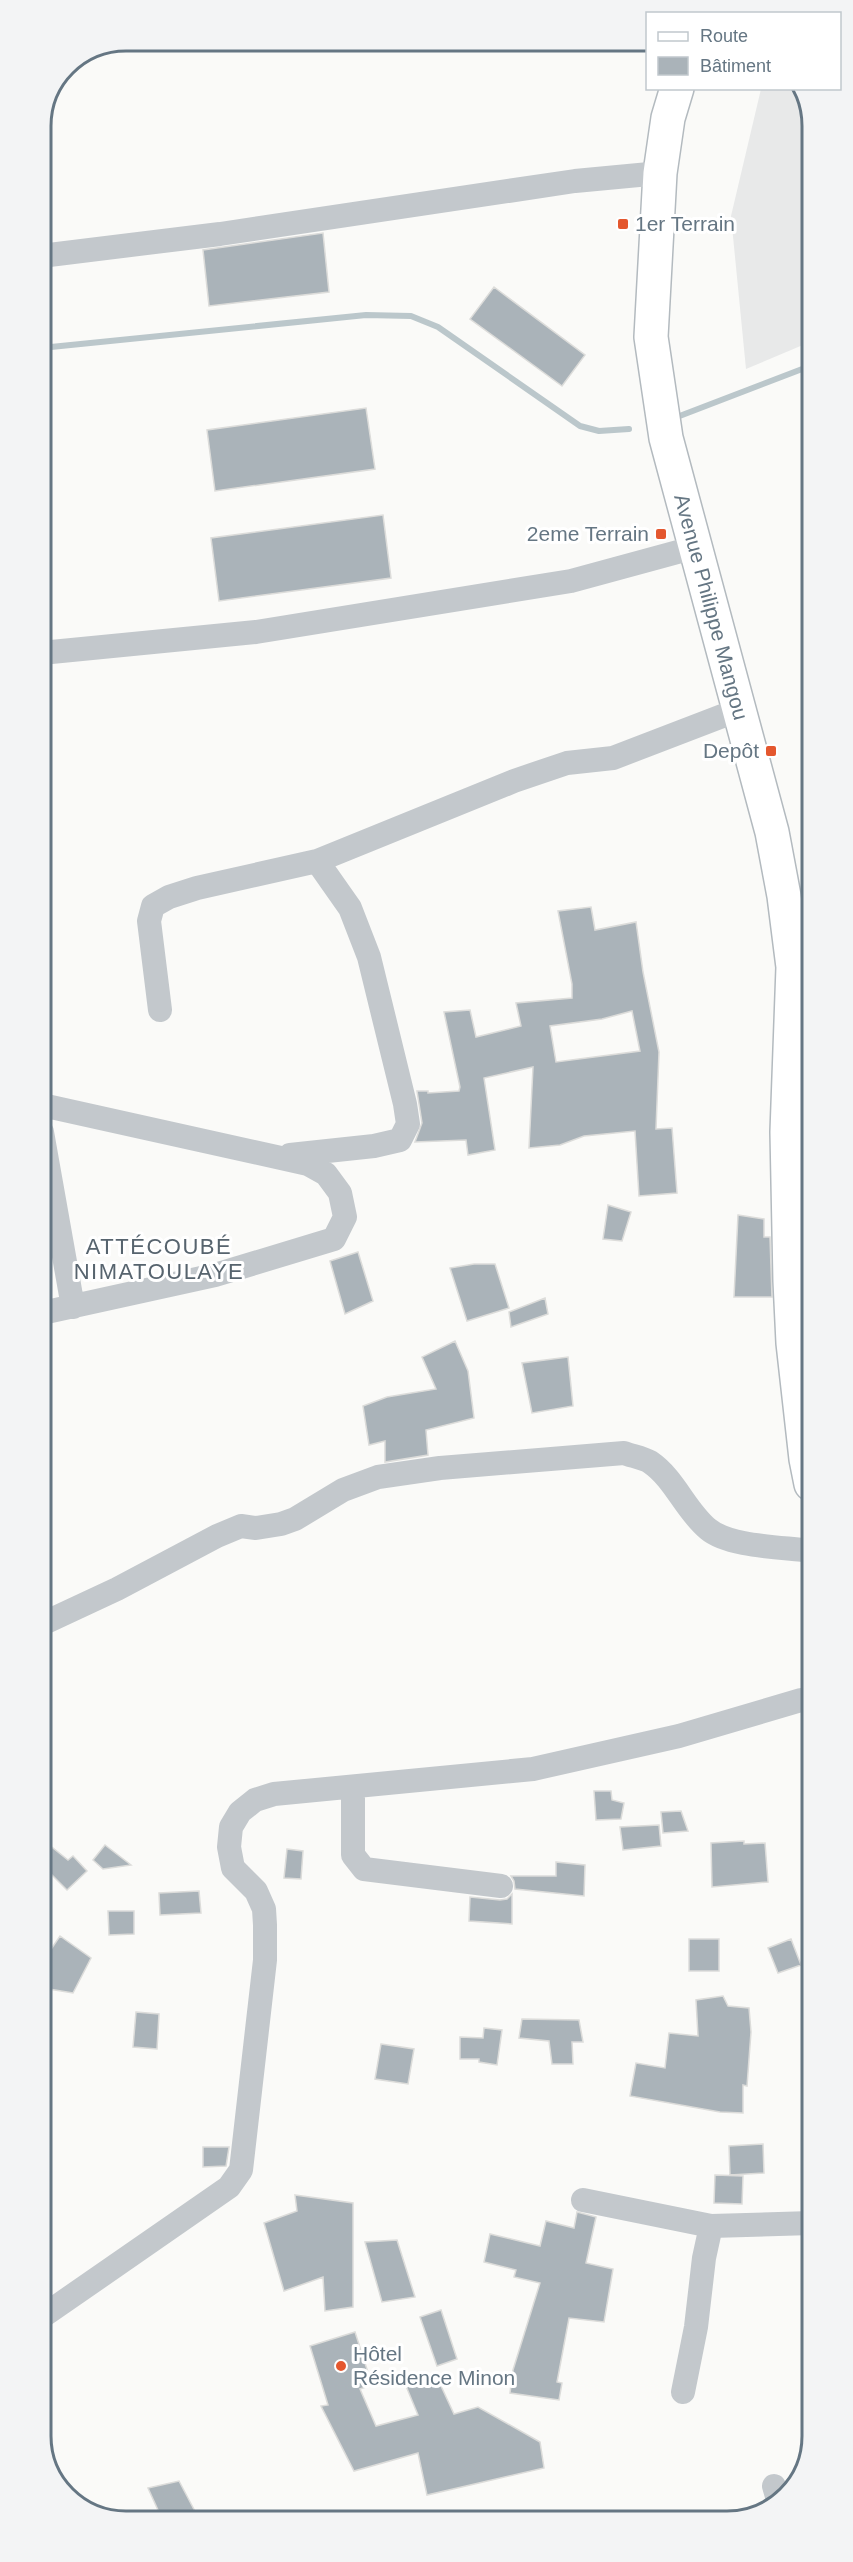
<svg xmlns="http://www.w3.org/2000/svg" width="853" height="2562" viewBox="0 0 853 2562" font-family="Helvetica,sans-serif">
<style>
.built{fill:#e8e9e9}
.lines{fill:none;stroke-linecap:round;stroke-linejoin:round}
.stream{stroke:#bbc7cb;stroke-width:6}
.building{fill:#aab3b9;stroke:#dcdcda;stroke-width:1.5;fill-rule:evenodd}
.secondary-casing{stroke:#b3babf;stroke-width:36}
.street{stroke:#c3c8cc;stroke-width:24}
.secondary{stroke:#fff;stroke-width:33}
.poi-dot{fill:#e4572e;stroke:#fff;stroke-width:2}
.labels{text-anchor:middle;stroke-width:6;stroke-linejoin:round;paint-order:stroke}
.poi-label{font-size:21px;fill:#657683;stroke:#fff;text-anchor:start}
.street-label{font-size:21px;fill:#657683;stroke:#fff}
.neighbourhood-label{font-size:22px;letter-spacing:1.5px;fill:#57646e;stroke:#fff}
.rim{fill:none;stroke:#657683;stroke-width:3}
</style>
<rect width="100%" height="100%" fill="#fafaf8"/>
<!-- built -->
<path class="built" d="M761 89H800L810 104V342L746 369 731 216Z"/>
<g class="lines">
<!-- stream -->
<path class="stream" d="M41 348 366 315 411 316 438 327 580 426 599 431 629 429
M677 417 810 366"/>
</g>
<!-- building -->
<path class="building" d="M323 233 329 292 209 306 203 250Z
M494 287 585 355 562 386 470 319Z
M366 408 375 469 215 491 207 430Z
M383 515 391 578 219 601 211 538Z
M591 907 595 930 636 922 643 972 659 1052 656 1129 672 1128 677 1193 639 1196 635 1131 584 1136 560 1145 529 1148 533 1067 484 1078 495 1150 468 1155 466 1140 415 1142 422 1123 417 1091H428V1093L459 1091 460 1087 444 1012 470 1010 476 1037 521 1026 516 1003 572 998V984L558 911ZM632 1011 640 1051 556 1062 550 1026 602 1019Z
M608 1205 631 1212 622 1241 603 1239Z
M738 1215 764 1219V1237H770L772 1297H734Z
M358 1252 373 1301 345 1314 330 1261Z
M474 1264H495L509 1308 467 1321 450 1268Z
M545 1298 548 1314 511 1327 509 1312Z
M455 1341 468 1371 474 1418 426 1430 428 1455 385 1462V1441L369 1445 363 1406 387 1397 436 1389 422 1357Z
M568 1357 573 1406 532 1413 522 1363Z
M594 1791H611L612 1800 624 1803 621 1819 596 1820Z
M681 1811 688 1831 663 1833 661 1812Z
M659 1825 661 1846 623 1850 620 1827Z
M43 1840 68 1860 73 1856 87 1871 67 1890 43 1866Z
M744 1841V1844L765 1843 768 1882 712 1887 711 1843Z
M105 1845 131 1865 103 1869 93 1860Z
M287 1849 303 1851 301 1879 284 1878Z
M556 1862 585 1865 584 1896 515 1889 514 1881 511 1876H556Z
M199 1891 201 1913 160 1915 159 1893Z
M512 1894V1924L469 1921 470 1897 500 1900 507 1899Z
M108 1911H134V1934L109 1935Z
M60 1936 91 1958 73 1993 43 1988V1961Z
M689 1939H719V1971H689Z
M791 1939 801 1965 778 1973 768 1948Z
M723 1996 728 2006 749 2008 751 2032 747 2086 743 2085V2113L720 2112 630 2096 636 2063 665 2068 669 2033 698 2036 696 2000Z
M136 2012 159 2014 157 2049 133 2047Z
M522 2019 579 2020 583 2042H572L573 2064H552L549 2041 519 2038Z
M484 2028 502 2030 497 2065 479 2062V2059H460V2037L483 2038Z
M381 2044 414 2049 408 2084 375 2079Z
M763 2144 764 2173 730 2175 729 2146Z
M203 2147H229L226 2166 203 2167Z
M715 2175 743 2176 742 2204 714 2203Z
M295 2195 353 2203V2307L325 2311 323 2277 284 2291 264 2223 297 2211Z
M577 2212 596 2217 586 2263 613 2269 604 2322 569 2318 557 2382 562 2383 559 2400 510 2393 513 2370 540 2283 514 2277 516 2270 484 2262 490 2234 540 2246 546 2221 574 2228Z
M397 2240 415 2297 382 2302 365 2242Z
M441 2310 457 2359 437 2366 420 2317Z
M355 2332 372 2385 360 2389 376 2426 418 2415 406 2386 427 2379 441 2386 454 2414 478 2407 540 2442 544 2468 427 2495 418 2453 354 2471 321 2406 328 2405 310 2346Z
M179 2481 198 2517 185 2521H163L148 2488Z"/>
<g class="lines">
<defs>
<path id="secondary" d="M677 88 668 118 660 173 651 337 666 438 772 832 784 896 793 967 787 1132 790 1281 793 1343 806 1459 811 1484"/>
</defs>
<!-- secondary casing -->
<use href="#secondary" class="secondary-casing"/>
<!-- street -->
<path class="street" d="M41 256 220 234 575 181 660 173
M41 653 256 632 571 581 696 547
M160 1010 149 921 153 906 169 897 197 888 317 861 514 781 567 763 613 758 738 710
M42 1105 308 1164 326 1174 340 1193 345 1217 334 1239 215 1275 42 1313
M42 1132 73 1307
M290 1155 374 1146 400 1140 408 1124 405 1104 369 957 350 908 317 861
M42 1624 117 1589 217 1536 241 1526 256 1528 281 1524 295 1519 343 1490 378 1477 440 1468 624 1453C632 1456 643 1458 650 1462 675 1479 685 1510 708 1529 729 1547 784 1547 811 1551
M353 1788V1855L364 1869 501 1886
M583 2200 711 2226 812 2223
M43 2316 229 2187 241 2170 265 1960V1925L264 1909 256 1891 233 1868 229 1847 231 1827 240 1812 255 1800 274 1794 533 1769 679 1736 801 1700 809 1702 812 1706
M683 2392 696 2327 704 2258 711 2226
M774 2486 778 2500"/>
<!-- secondary -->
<use href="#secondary" class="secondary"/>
</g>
<!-- markers -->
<g class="poi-dot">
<rect x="617" y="218" width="12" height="12" rx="3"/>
<rect x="655" y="528" width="12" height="12" rx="3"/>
<rect x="765" y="745" width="12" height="12" rx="3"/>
<circle cx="341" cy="2366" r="6"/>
</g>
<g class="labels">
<!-- poi labels -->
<g class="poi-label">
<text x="635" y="231">1er Terrain</text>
<text x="649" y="541" text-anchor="end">2eme Terrain</text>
<text x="759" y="758" text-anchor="end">Depôt</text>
<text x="353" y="2361">Hôtel<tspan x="353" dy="24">Résidence Minon</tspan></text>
</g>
<!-- street labels -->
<g class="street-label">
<text transform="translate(711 607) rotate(75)" y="7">Avenue Philippe Mangou</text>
</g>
<!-- neighbourhood labels -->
<g class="neighbourhood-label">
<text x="159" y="1254">ATTÉCOUBÉ<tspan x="159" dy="25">NIMATOULAYE</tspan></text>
</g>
</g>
<!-- crop -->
<path d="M0 0H853V2562H0ZM126 51H727A75 75 0 0 1 802 126V2436A75 75 0 0 1 727 2511H126A75 75 0 0 1 51 2436V126A75 75 0 0 1 126 51Z" fill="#f3f4f5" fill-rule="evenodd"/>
<path class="rim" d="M126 51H727A75 75 0 0 1 802 126V2436A75 75 0 0 1 727 2511H126A75 75 0 0 1 51 2436V126A75 75 0 0 1 126 51Z"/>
<!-- legend -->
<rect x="646" y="12" width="195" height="78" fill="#ffffff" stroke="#c1c8cd" stroke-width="1.5"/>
<rect x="658" y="32" width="30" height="9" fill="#ffffff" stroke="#c1c8cd" stroke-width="1.5"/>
<text x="700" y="42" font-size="18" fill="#657683">Route</text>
<rect x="658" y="57" width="30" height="18" fill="#aab3b9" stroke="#c1c8cd" stroke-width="1.5"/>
<text x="700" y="72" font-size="18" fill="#657683">Bâtiment</text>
</svg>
